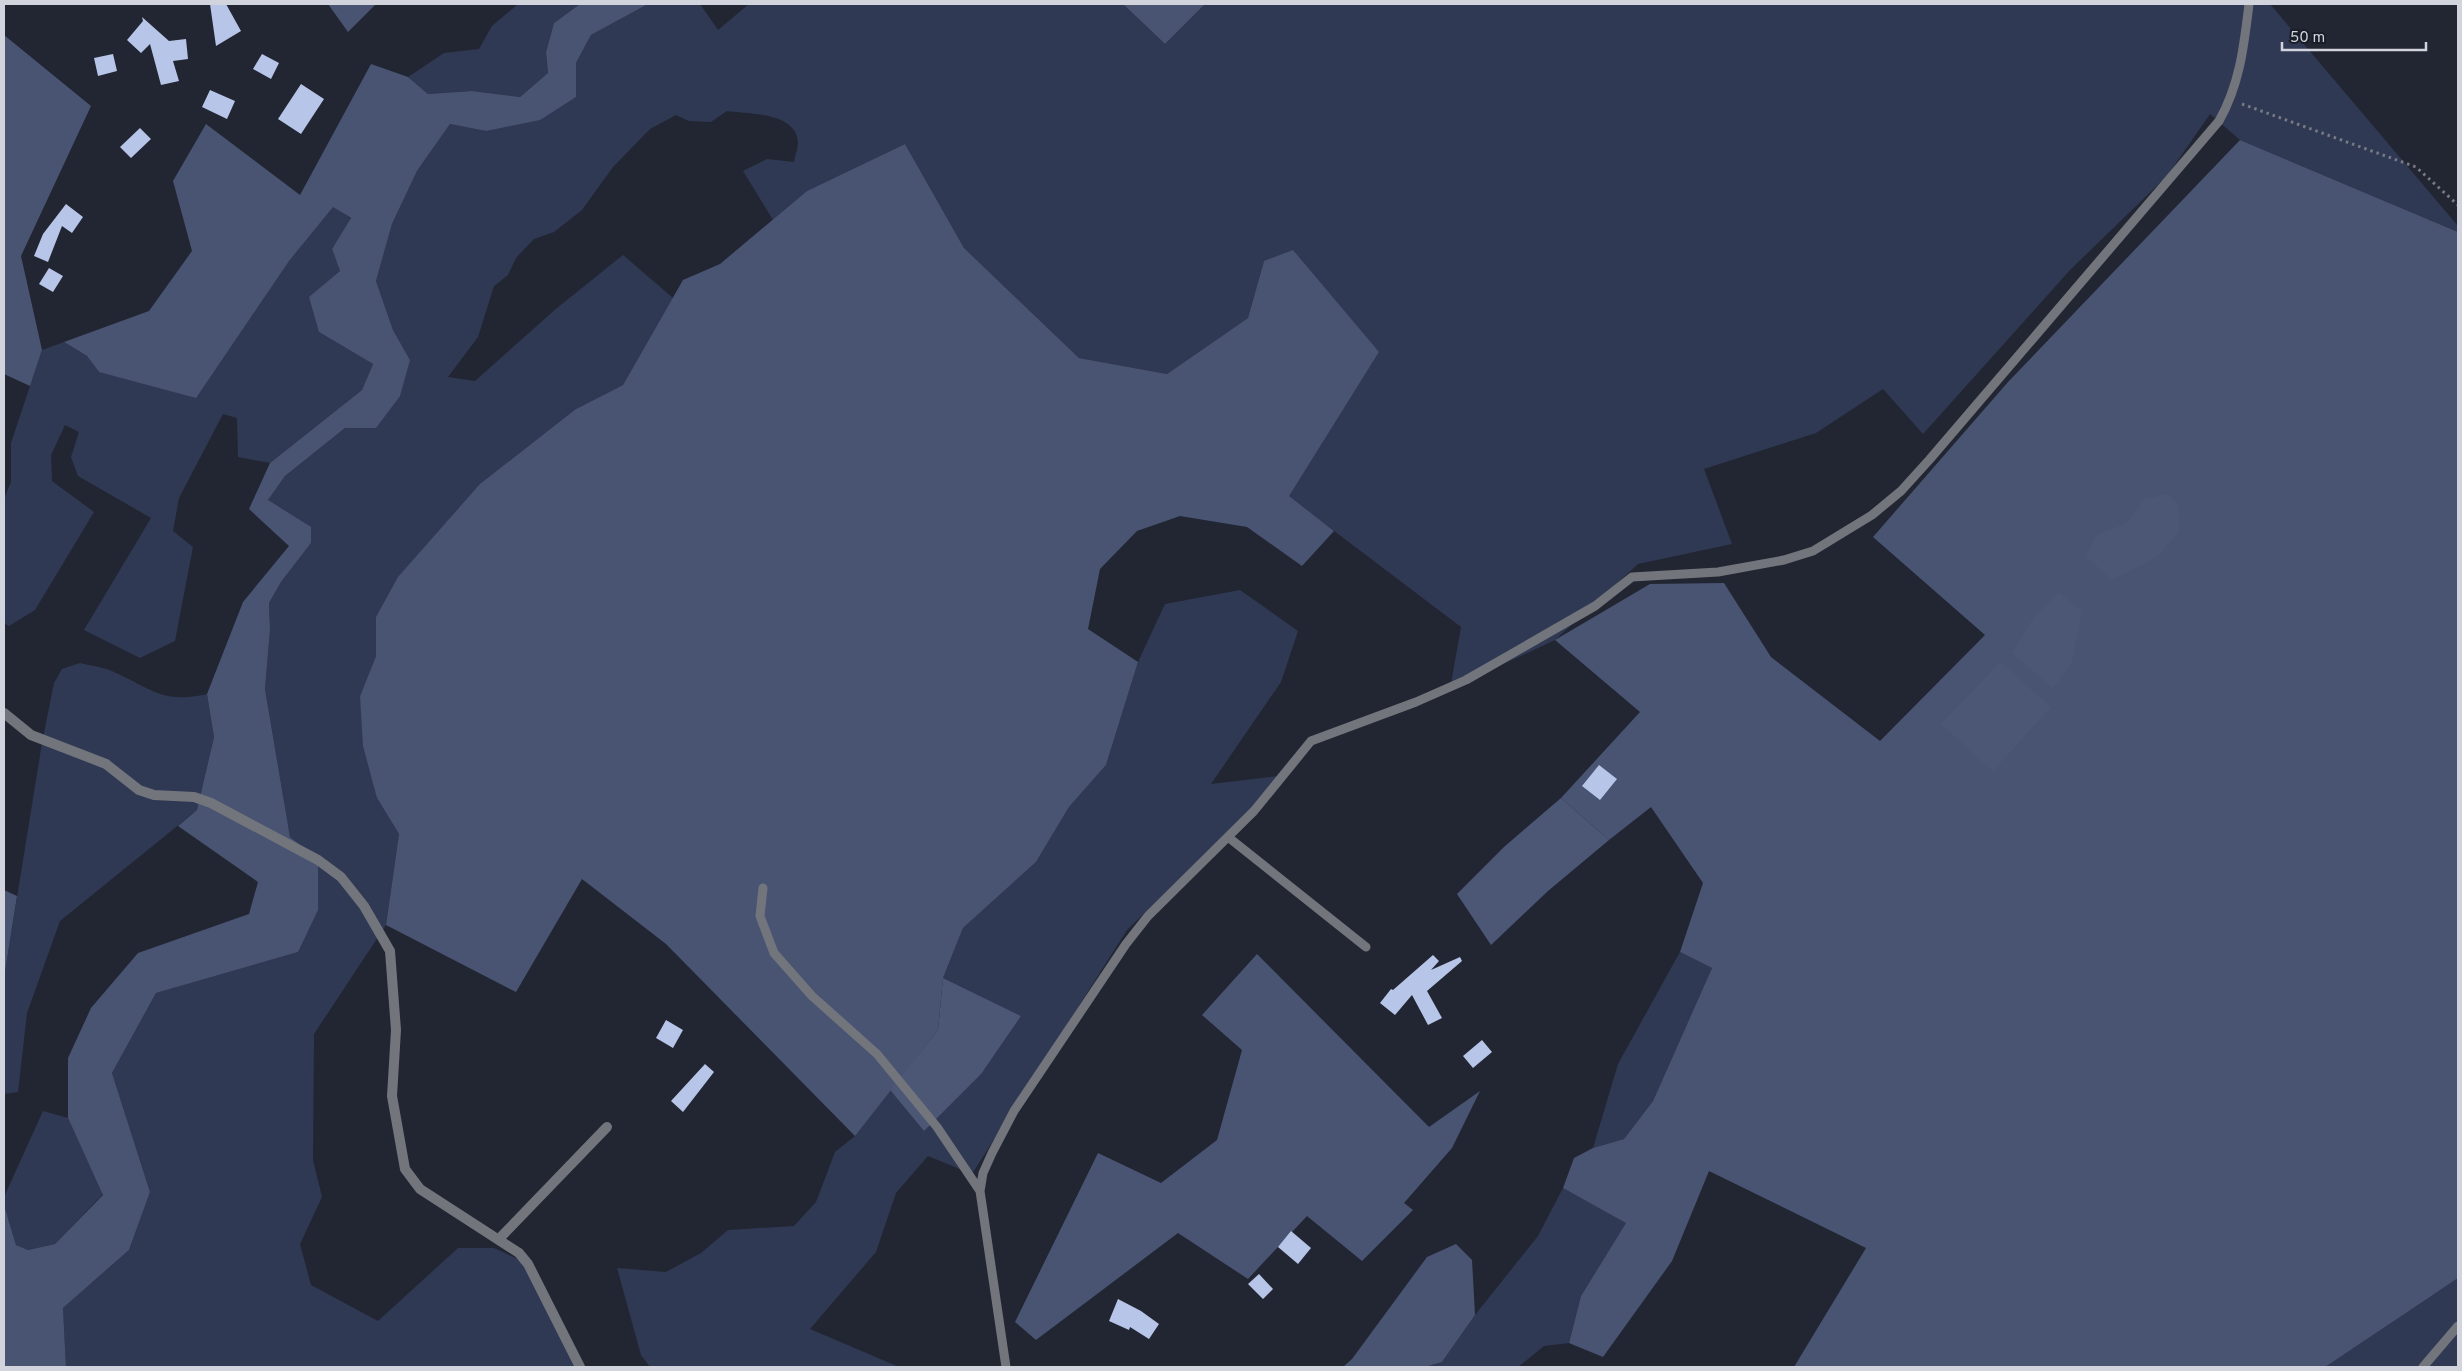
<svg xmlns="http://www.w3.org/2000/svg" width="2462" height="1371" viewBox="0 0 2462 1371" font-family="Overpass,sans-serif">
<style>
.green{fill:#303954}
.forest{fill:#495473}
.water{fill:#4c5776}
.building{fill:#b7c5e8}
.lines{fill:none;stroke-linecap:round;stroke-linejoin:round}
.path{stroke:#777a84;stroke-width:3;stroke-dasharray:2.5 4;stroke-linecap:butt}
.lane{stroke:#72757b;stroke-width:9}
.street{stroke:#72757b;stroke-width:10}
</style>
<rect width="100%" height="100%" fill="#222632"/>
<!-- green -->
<path class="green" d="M518 4H580L554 23 546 52 548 73 520 97 472 91 428 94 408 77 444 53 479 49 492 26Z
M648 4H700L718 30 749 4H1123L1165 44 1205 4H2270L2458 226V232L2240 140 2210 114 2167 176 2070 270 1923 434 1883 389 1816 433 1704 469 1732 544 1638 564 1555 640 1450 689 1461 627 1288 496 1379 352 1264 261 1248 318 1167 374 1079 358 964 248 905 144 807 191 773 220 743 171 767 159 794 162C795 156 798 148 798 142 796 112 748 114 727 111L711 122 689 121 676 115 650 129 613 167 582 210 554 232 534 239 516 258 508 275 494 286 478 337 448 377 475 381 557 308 623 255 673 298 623 385 576 409 376 617V656L360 696 377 798 399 834 386 925 314 1034 313 1160 322 1197 300 1244 311 1285 378 1321 458 1248H494L520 1260 582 1367H66L63 1308 129 1250 150 1192 112 1073 156 993 298 952 318 859 290 837 265 689 270 630 269 603 281 582 311 543 268 500 285 476 345 428H376L410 360 393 330 376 281 392 224 417 171 450 124 486 131 576 97V63L591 35Z
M333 206 351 219 332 249 340 271 319 332 373 364 362 390 270 463 238 457 237 418 223 414 179 498 173 531 193 547 175 641 140 658 84 630 151 518 78 476 71 457 79 432 65 425 51 455 52 481 94 512 35 610 9 626 4 623V499L11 482V443L42 350 64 342 87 356 99 372 289 261Z
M1240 590 1298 631 1281 682 1211 784 1287 775 1127 930 972 1174 928 1156 896 1193 876 1252 810 1329 899 1367H650L641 1355 617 1268 666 1272 701 1253 728 1230 794 1226 816 1202 835 1152 855 1136 890 1090 924 1131 1021 1016 943 978 963 928 1036 862 1069 807 1106 765 1138 662 1165 604Z
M80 663C91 666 104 667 114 672 152 689 162 704 207 694L214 737 197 810 60 921 27 1013 18 1092 4 1094V978L42 743 54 683 62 669Z
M1680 952 1712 968 1653 1101 1624 1139 1593 1148 1618 1064Z
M43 1111 68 1118 103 1194 55 1244 28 1250 16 1245 4 1205V1197Z
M1563 1188 1627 1222 1581 1296 1569 1343 1544 1346 1518 1367H1425L1442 1362 1475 1315 1538 1236Z
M2458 1278V1367H2325L2335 1358Z"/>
<!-- forest -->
<path class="forest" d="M328 4H376L348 32Z
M580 4H648L591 35 576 63V97L540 120 486 131 450 124 417 171 392 224 376 281 393 330 410 360 400 396 376 428H345L285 476 268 500 311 527V543L281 582 269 603 270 630 265 689 290 837 318 859V910L298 952 156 993 112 1073 150 1192 129 1250 63 1308 66 1367H4V1205L16 1245 28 1250 55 1244 103 1195 68 1118V1058L91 1008 138 953 249 914 258 882 178 826 197 810 214 737 207 694 243 602 289 546 249 509 270 463 362 390 373 364 319 332 309 297 340 271 332 249 351 218 333 207 289 261 196 398 99 372 87 356 64 342 149 311 192 251 173 181 206 124 300 195 371 64 408 77 428 94 472 91 520 97 548 73 546 52 554 23Z
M1123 4H1205L1165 44Z
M4 35 91 106 21 256 42 350 30 386 4 374Z
M2240 140 2458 232V1278L2325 1367H1794L1866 1248 1709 1171 1672 1261 1603 1357 1569 1343 1581 1296 1626 1223 1563 1188 1574 1158 1593 1148 1624 1139 1653 1101 1712 968 1680 952 1703 883 1651 807 1609 840 1561 798 1640 712 1555 640 1650 584 1724 583 1771 657 1880 741 1985 635 1873 537 2008 382Z
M905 144 964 248 1079 358 1167 374 1248 318 1264 261 1293 250 1379 352 1289 496 1334 531 1302 566 1247 527 1180 516 1137 531 1100 569 1088 629 1138 662 1106 765 1069 807 1036 862 963 928 943 978 938 1030 855 1136 666 944 582 879 516 992 386 925 399 834 377 798 363 746 360 696 376 656V617L398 577 480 484 576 409 623 385 683 280 720 264 807 191Z
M4 890 17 896 4 978Z
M1257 954 1429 1127 1480 1091 1452 1148 1404 1203 1413 1210 1362 1261 1307 1216 1248 1279 1178 1233 1036 1340 1015 1322 1098 1153 1161 1183 1217 1140 1242 1050 1202 1015Z
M1456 1244 1472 1260 1475 1315 1442 1362 1425 1367H1343L1352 1359 1427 1257Z"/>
<!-- water -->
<path class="water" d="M2167 494 2178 504 2180 530 2157 557 2111 580 2086 556 2096 535 2125 524 2144 500Z
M2059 593 2082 611 2072 662 2053 688 2012 653 2035 615Z
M2000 662 2051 707 1993 771 1941 724Z
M1561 798 1609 840 1548 891 1491 945 1457 894 1504 847Z
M943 978 1021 1016 981 1074 924 1131 890 1090 938 1030Z"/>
<!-- building -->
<path class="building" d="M210 4H226L241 31 216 46Z
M142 17 169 41 186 39 188 59 173 61 179 81 161 85 150 44 141 53 127 40 143 21Z
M113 54 117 71 98 76 94 58Z
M262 54 279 63 271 79 253 69Z
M301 84 324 99 301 134 278 119Z
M210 90 235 101 227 119 202 107Z
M140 128 151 139 131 158 120 147Z
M66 204 83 217 72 233 62 226 48 262 34 256 43 234Z
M49 268 63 276 53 292 39 284Z
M1599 765 1617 779 1600 800 1582 786Z
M1433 955 1439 961 1431 970 1460 957 1462 961 1427 991 1442 1018 1428 1025 1412 995 1395 1015 1380 1003 1391 989 1393 990Z
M666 1020 683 1030 673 1048 656 1038Z
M1482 1040 1492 1052 1473 1068 1463 1056Z
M705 1064 714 1072 683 1112 671 1101Z
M1291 1231 1311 1248 1298 1264 1278 1247Z
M1259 1274 1273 1289 1263 1299 1248 1284Z
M1118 1299 1141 1311 1159 1324 1149 1339 1130 1327 1129 1330 1109 1321Z"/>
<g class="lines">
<!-- path -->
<path class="path" d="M2242 104 2416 167 2458 205"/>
<!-- lane -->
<path class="lane" d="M1228 837 1366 947
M763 888 760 916 774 953 812 996 877 1054 937 1127 980 1191
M1006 1367 980 1191 983 1173 992 1153 1014 1111 1126 944 1148 916 1254 811 1311 741 1416 702 1466 680 1595 606 1632 577 1718 572 1784 560 1813 551 1872 515 1901 491 1930 459 2219 121C2240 84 2244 45 2249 4
M2423 1367 2458 1326"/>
<!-- street -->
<path class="street" d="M4 713 31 735 106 764 139 790 154 795 194 797 211 803 318 860 341 877 364 906 390 951 396 1030 392 1096 405 1169 420 1189 519 1253 528 1264 580 1367
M499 1239 607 1127"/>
</g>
<!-- border -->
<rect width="2462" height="1371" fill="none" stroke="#d1d4dc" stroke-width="10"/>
<!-- scale -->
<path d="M2282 42v8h144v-8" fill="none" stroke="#d1d4dc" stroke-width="2.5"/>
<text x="2290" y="42" font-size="15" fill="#d1d4dc" stroke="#181d28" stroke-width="4" paint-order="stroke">50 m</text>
</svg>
